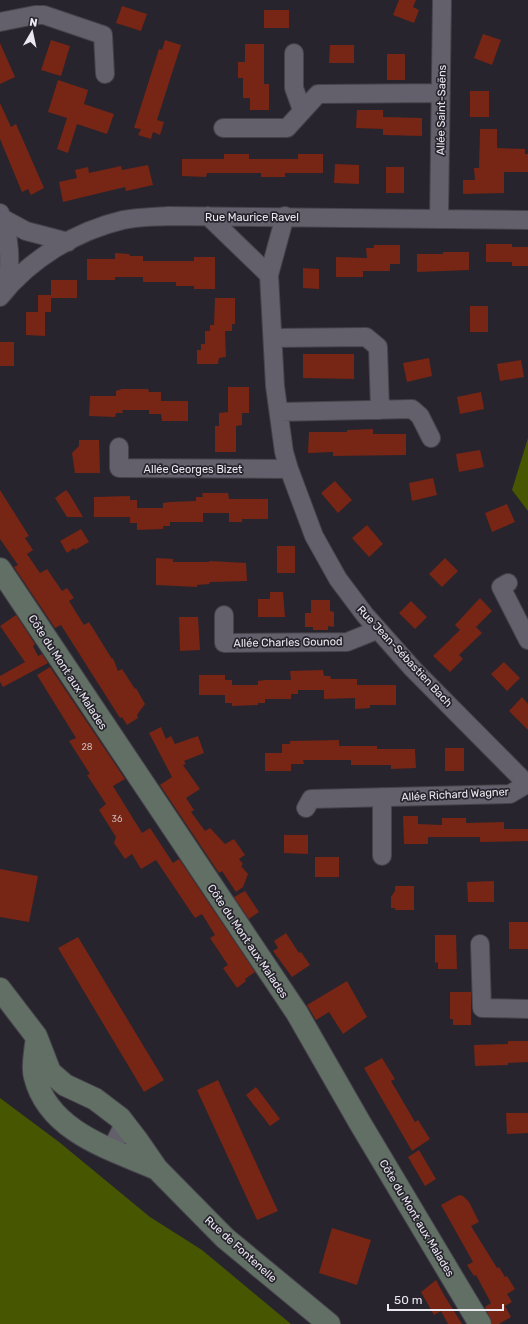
<svg xmlns="http://www.w3.org/2000/svg" width="528" height="1324" viewBox="0 0 528 1324" font-family="Rubik,sans-serif">
<style>
.green{fill:#475600}
.building{fill:#772514}
.lines{fill:none;stroke-linecap:round;stroke-linejoin:round}
.street-casing{stroke:#45424a;stroke-width:20}
.secondary-casing{stroke:#45424a;stroke-width:24}
.street{stroke:#635f6b;stroke-width:18}
.secondary{stroke:#616f64;stroke-width:22}
.labels{text-anchor:middle;stroke-width:3.5;stroke-linejoin:round;paint-order:stroke}
.number-label{font-size:9px;fill:#ceb8b9}
.street-label{font-size:11px;fill:#ebe9f0;stroke:#27242e}
</style>
<rect width="100%" height="100%" fill="#27242e"/>
<!-- green -->
<path class="green" d="M528 438V511L512 490Z
M0 1098 59 1142 150 1217 202 1250 291 1324H0Z"/>
<!-- building -->
<path class="building" d="M399 0H416L413 7 419 10 414 23 393 15Z
M122 6 147 14 141 31 116 23Z
M264 10H289V28H264Z
M483 34 501 40 492 65 474 58Z
M51 40 70 46 61 76 41 70Z
M165 40 181 45 157 120 164 122 160 135 153 132 151 139 138 135 141 129 134 128 159 49 162 50Z
M0 43 15 77 0 84Z
M245 44H264V84H269V110H250V98H243V78H238V62H245Z
M330 45H354V63H329Z
M387 54H405V80H387Z
M58 80 88 90 84 104 114 114 107 134 77 124 68 153 57 149 67 118 48 112Z
M470 91H489V117H470Z
M0 103 11 127 16 124 44 188 31 195 28 189 22 192 0 139Z
M357 110H383V129L356 128Z
M383 117 422 118V136L383 135Z
M480 129H497V148L525 149V154H528V172H504V193L463 194V180H475L474 168H479Z
M224 154H249V159H298V154H323V173H285V177H261V173H207L206 177 182 176V159H224Z
M335 164 359 165V184L334 183Z
M148 165 153 185 126 191 125 187 63 202 59 182 77 178 75 170 88 167 89 173 121 166 122 170Z
M386 167H404V193H386Z
M486 244H512V247H528V266H512V262H486Z
M374 245H400V264H390V271H363V277H336V257L367 258 366 248H374Z
M443 252H469V270L417 272V254H443Z
M115 253 129 254 130 256H143V261H194V257H215V289H194V286H176V282H143V277H115V280H87V259H115Z
M303 268 319 269V289L303 288Z
M51 280H77V298H51V312H45V336L26 335V312H44H38V295H51Z
M215 298H235V324H232V331H225L226 357 219 358 218 364H197V350H201V344H205V331H210V325H214Z
M470 306H488V332H470Z
M0 342H14V366H0Z
M303 354H354V379L303 378Z
M429 358 432 376 407 382 403 363Z
M521 360 524 377 500 381 497 364Z
M228 387H249V413H242V425L236 426V452H215V426H219V413L228 412Z
M122 389H148L149 392H161V401H188V421H162L161 414H149V410H122L123 413H116L115 417 89 416 90 396H116V391Z
M481 392 484 409 460 414 457 397Z
M373 429V434H406V455L333 456V452L308 453 309 432H347V430Z
M79 440H99L100 473H75L72 453 79 446Z
M480 450 484 467 459 472 456 454Z
M433 478 437 495 412 501 409 483Z
M335 481 352 500 338 513 321 493Z
M0 490 29 536 25 538 33 550 27 554 40 573 47 569 62 591 67 588 74 598 69 601 84 625 89 622 112 659 113 658 118 671 122 669 135 689 136 688 145 704 137 715 138 718 127 725 122 717 120 718 61 625 55 628 14 567 18 565 0 539Z
M66 490 70 495 83 517H67L55 498Z
M202 493H228L229 499H268V519H242V522H229V513H203V522H170V526H163V529L137 530V523H130V517H94V497L130 496V500H137V508H163V503L170 502 196 501V497H203Z
M507 504 515 522 492 532 485 513Z
M367 525 383 544 369 557 352 538Z
M81 529 89 542 75 550 74 548 67 553 60 541Z
M277 546H295V573H277Z
M156 558 173 559V562H209L210 561 246 563 247 581 210 582 209 584 197 585V587L156 585Z
M445 558 458 571 442 587 429 574Z
M270 592H283L285 617H258V599H270Z
M480 598 492 611 476 627 482 633 459 655 463 659 450 672 433 656 460 630 455 625Z
M311 600H330V611L334 612V627L328 626V630H313V627H305V613H311Z
M411 601 427 617 415 629 399 613Z
M16 615 35 644 33 646 38 656 42 654 48 663 3 687 0 682V676L25 662 0 626Z
M179 617H198L200 650 180 651Z
M504 662 520 678 507 691 491 674Z
M50 667 125 779 113 786 142 833 150 828 173 863 179 859 255 972 245 979 246 981 237 988 223 968 228 965 210 938 215 935 202 914 195 918 156 860 141 869 132 854 125 859 114 843 116 837 99 810 106 804 87 775 90 774 69 741 76 738 37 675Z
M323 670 324 676H330L331 679H357V685H396V705H370V708L355 709V698L324 699V690H298V694H291V699H265V703H258V705L232 706V703H225V695H199V675H225V680H232V685H258V681L265 680H291L290 671Z
M522 697 528 704V730L509 711Z
M161 727 166 739 171 736 175 744 198 736 204 753 184 761 186 764 183 765 200 789 186 798 194 810 191 812 205 831 210 828 225 844 234 839 245 855 239 859 243 864 241 866 248 874 243 887 236 892 222 871 219 873 160 785 172 777 149 733Z
M339 740V746H377V749H415L416 768 391 769V765H351V760H303L304 764H291V771H265V753H282V744H290V741Z
M445 748H464V771H445Z
M403 816H418V824L442 825V818H466V823L504 822V829H528V841L480 842V837H428V844H404Z
M284 835H308V854L284 853Z
M315 857H339V877H315Z
M0 869 38 876 29 922 0 917Z
M494 881V902H468L467 882Z
M395 886H414V910H395V908H391V897L395 891Z
M245 891 259 912 249 919 234 897Z
M509 922H528V949H509Z
M286 933 299 953 301 952 310 965 292 977 273 951 278 948 274 941Z
M435 935H456L457 969H438V962L435 963Z
M78 937 164 1080 144 1092 58 948Z
M347 981 367 1017 343 1034 329 1012 316 1020 307 1005Z
M450 992H471V1025H453V1019H450Z
M508 1041H528V1062L508 1063V1065L475 1066 474 1045 508 1044Z
M382 1058 395 1079 391 1081 415 1122 418 1120 430 1139 412 1151 364 1068Z
M218 1080 278 1211 257 1220 197 1090Z
M256 1087 280 1119 270 1126 246 1095Z
M506 1113H528V1133L507 1134Z
M419 1150 436 1179 425 1186 408 1157Z
M459 1195 463 1196 469 1202 479 1222 471 1226 497 1268 499 1267 505 1277 507 1276 515 1289 507 1294 512 1302 505 1306 511 1317 499 1324H492L485 1307 491 1303 476 1275 474 1276 467 1265 473 1262 441 1205Z
M332 1228 371 1240 357 1285 319 1273Z
M436 1280 444 1295 462 1324H448L441 1311 434 1315 421 1292Z"/>
<g class="lines">
<defs>
<path id="street" d="M0 22 35 15H44L103 35 105 74
M294 53V88L302 110
M223 128H287L318 94 441 93
M0 213C11 237 10 261 8 287
M208 216 269 275
M285 216 269 275 275 386 284 452 289 469 314 536 338 579 365 615 413 669 528 785
M2 218 26 231 68 242
M439 219 442 0
M0 297C30 259 76 231 123 220 137 217 153 217 168 216L528 220
M274 338 366 337 378 347 380 410
M280 412 412 409 420 416 431 438
M119 447V468L289 469
M508 583 501 587 528 640
M224 615V643L347 642 377 630
M382 797V856
M306 808 311 799 510 794 527 784
M480 944 482 1008 528 1009
M111 1150 124 1124"/>
<path id="secondary" d="M0 569 297 1013 360 1123 480 1324
M0 989 36 1036 50 1072 65 1085 95 1099 120 1118 137 1140 157 1169 225 1238 329 1324
M36 1044C35 1054 32 1068 35 1077 49 1132 111 1149 157 1169"/>
</defs>
<!-- street casing -->
<use href="#street" class="street-casing"/>
<!-- secondary casing -->
<use href="#secondary" class="secondary-casing"/>
<!-- street -->
<use href="#street" class="street"/>
<!-- secondary -->
<use href="#secondary" class="secondary"/>
</g>
<g class="labels">
<!-- number labels -->
<g class="number-label">
<text x="87" y="750">28</text>
<text x="117" y="822">36</text>
</g>
<!-- street labels -->
<g class="street-label">
<text transform="translate(441 110) rotate(-89)" y="4">Allée Saint-Saëns</text>
<text x="252" y="221">Rue Maurice Ravel</text>
<text x="193" y="473">Allée Georges Bizet</text>
<text transform="translate(288 642) rotate(-1)" y="4">Allée Charles Gounod</text>
<text transform="translate(405 656) rotate(47)" y="4">Rue Jean-Sébastien Bach</text>
<text transform="translate(68 672) rotate(57)" y="4">Côte du Mont aux Malades</text>
<text transform="translate(455 794) rotate(-3)" y="4">Allée Richard Wagner</text>
<text transform="translate(248 941) rotate(56)" y="4">Côte du Mont aux Malades</text>
<text transform="translate(417 1218) rotate(59)" y="4">Côte du Mont aux Malades</text>
<text transform="translate(241 1249) rotate(42)" y="4">Rue de Fontenelle</text>
</g>
</g>
<!-- north arrow -->
<g transform="translate(32 32) rotate(9)" stroke="#27242e" stroke-width="3" paint-order="stroke">
<path d="M0-3L7 15L0 10L-7 15Z" fill="#ebe9f0"/>
<text y="-6" font-size="11" font-weight="bold" text-anchor="middle" fill="#ebe9f0">N</text>
</g>
<!-- scale -->
<path d="M388 1304v6h115v-6" fill="none" stroke="#ebe9f0" stroke-width="2"/>
<text x="394" y="1304" font-size="12" fill="#ebe9f0" stroke="#27242e" stroke-width="3" paint-order="stroke">50 m</text>
</svg>
